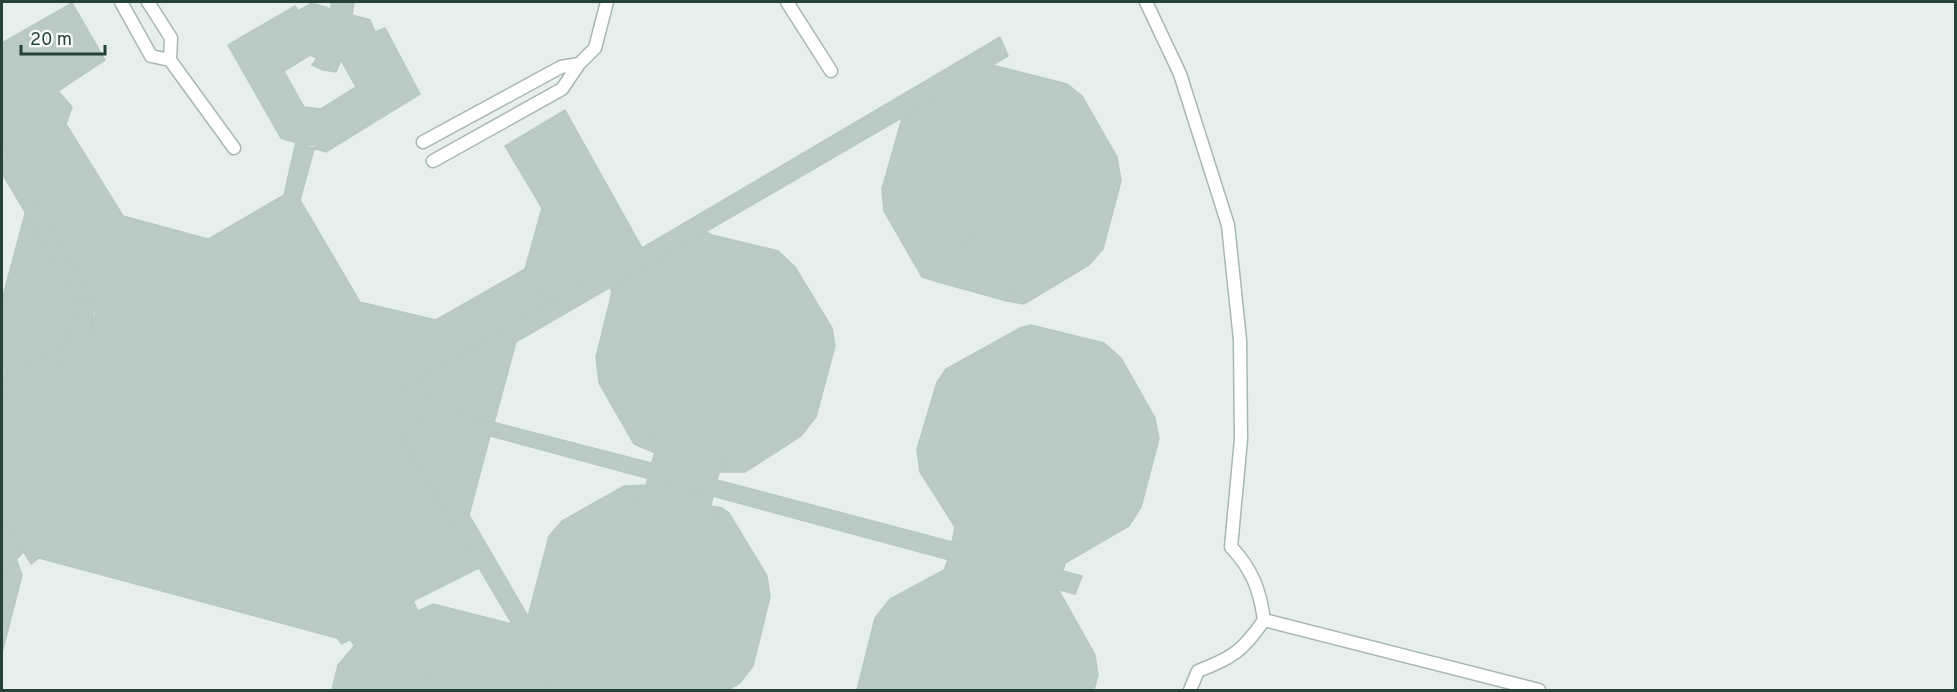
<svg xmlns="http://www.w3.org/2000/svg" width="1957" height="692" viewBox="0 0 1957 692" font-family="Overpass,sans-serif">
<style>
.building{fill:#bbcac4;stroke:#b8c9c2;stroke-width:1.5;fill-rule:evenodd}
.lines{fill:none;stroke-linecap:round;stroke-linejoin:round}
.lane-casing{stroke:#a8b8b2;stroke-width:15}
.lane{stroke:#fff;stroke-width:12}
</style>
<rect width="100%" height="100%" fill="#e6efeb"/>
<!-- building -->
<path class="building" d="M331 2 354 3 352 15 370 20 375 32 385 28 420 94 326 152 281 138 228 45 295 6 298 11 312 3 331 9ZM310 55 317 58 312 65 323 70 336 72 341 60 356 87 321 109 304 107 284 71Z
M72 3 105 60 58 91 72 107 66 124 123 216 208 239 95 305 2 144V43Z
M1000 37 1008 56 425 395 418 380Z
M992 65 1067 84 1082 96 1117 157 1121 181 1103 249 1089 265 1024 304 1007 301 1010 289 1016 291 1009 242 972 235 935 281 922 277 884 211 882 189 902 118Z
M565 110 642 248 546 304 525 269 542 208 505 146Z
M296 142 315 146 300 200 284 195Z
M2 144 90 295 79 304 2 173Z
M284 195 300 200 360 302 405 387 394 427 479 568 413 601 342 644 337 638 39 558 31 564 2 516V398L88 347 95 305Z
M25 214 79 304 76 315 3 296Z
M706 232 712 235 778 251 795 267 832 328 835 346 816 417 801 436 745 472H720L723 459 731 461 721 415 683 404 650 440 657 441 655 453 634 444 599 383 596 357 612 292 610 288Z
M972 235 1009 242 1016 291 1010 289 1007 301 935 281Z
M525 269 546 304 405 387 360 302 436 320Z
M90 295 96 312 88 347 78 353 68 343 79 304Z
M2 296 76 315 72 330 2 311Z
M2 311 72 330 68 343 2 379Z
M1031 325 1104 343 1121 358 1155 418 1159 439 1141 507 1129 526 1065 563 1063 571 952 542 955 527 920 472 917 449 937 382 946 369 1020 328Z
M516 342 494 423 423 404 425 395Z
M68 343 78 353 2 398V379Z
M418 380 425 395 416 433 403 439 394 427 405 387Z
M423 404 717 480 1082 576 1075 594 420 417Z
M683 404 721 415 731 461 723 459 717 480 652 463 657 441 650 440Z
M420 417 490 436 469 515 416 433Z
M416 433 469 515 571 690H551L403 439Z
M648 479 713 497 709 513 716 515 681 559 646 548 635 496 642 498Z
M646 485 642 498 635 496 646 548 681 559 716 515 709 513 711 506 722 508 729 513 767 576 770 597 753 666 740 683 728 690H571L528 617 549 536 562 521 624 486Z
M2 516 23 552 8 569 2 570Z
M948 560 1058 589 1095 655 1098 675 1094 690H857L875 618 890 599 944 570Z
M17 561 22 575 2 653V570L8 569Z
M413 601 423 621 428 622 431 674 405 690H394L357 657 361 656 350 639Z
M433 604 512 624 551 690H406L431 674 428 622 423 621 418 611Z
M354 646 361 656 357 657 394 690H332L338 665Z"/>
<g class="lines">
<defs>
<path id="lane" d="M121 2 151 56 170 60
M148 2 171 38 170 60 234 148
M787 2 831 71
M1146 2 1180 74 1228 225 1240 340 1241 439 1231 547C1252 569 1260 590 1264 620 1243 651 1232 658 1198 671L1190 690
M423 142 561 67 579 64
M433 161 562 89 579 64 595 48 607 2
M1264 620 1539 690"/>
</defs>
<!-- lane casing -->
<use href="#lane" class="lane-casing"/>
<!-- lane -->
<use href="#lane" class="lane"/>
</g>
<!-- border -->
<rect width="1957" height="692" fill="none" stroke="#24423a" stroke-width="6"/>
<!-- scale -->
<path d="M21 45v9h84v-9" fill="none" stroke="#24423a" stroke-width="3"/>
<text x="30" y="45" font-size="18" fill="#24423a" stroke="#f7fbf9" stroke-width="4.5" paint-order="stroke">20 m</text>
</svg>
